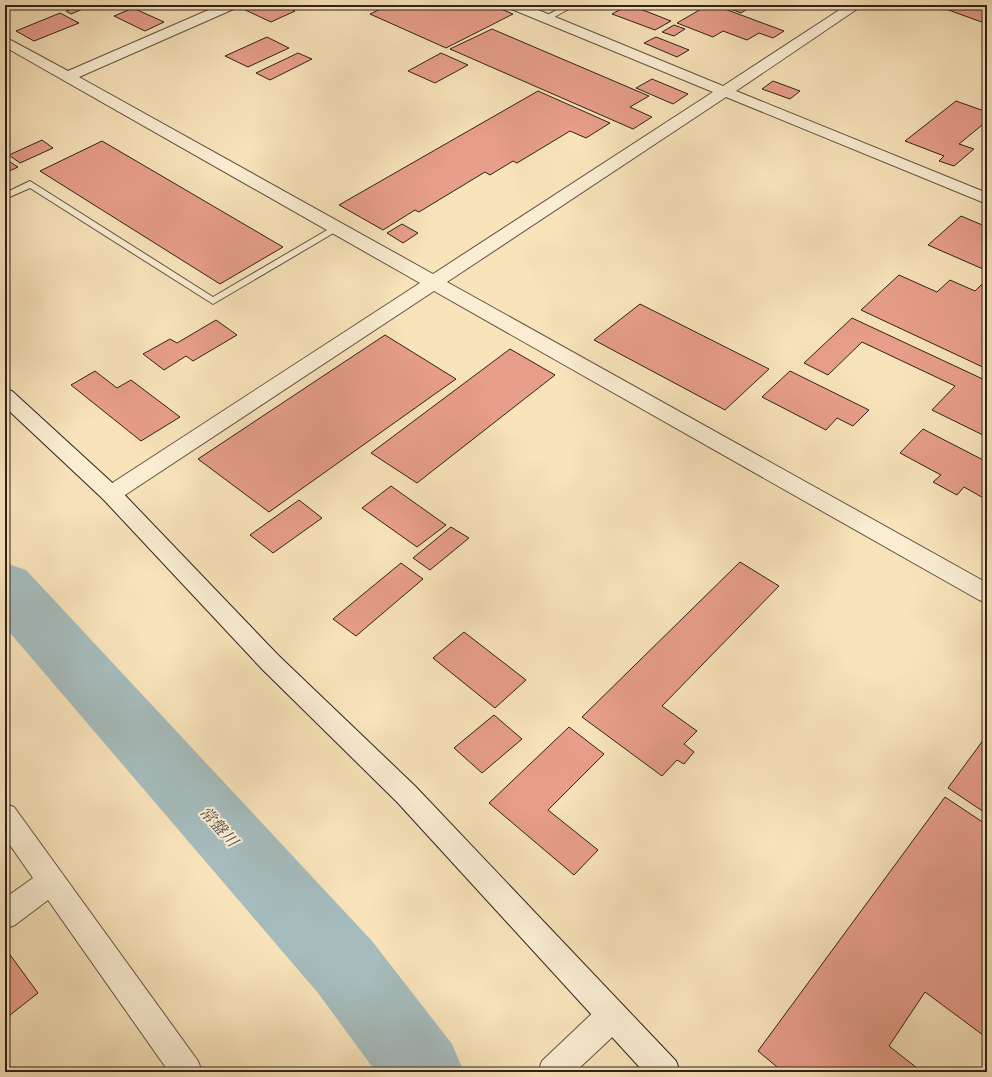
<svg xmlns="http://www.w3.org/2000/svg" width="992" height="1077" viewBox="0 0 992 1077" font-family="'Old Standard TT','Noto Serif JP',serif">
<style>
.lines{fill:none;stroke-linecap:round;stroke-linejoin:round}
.river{fill:#a5bbbc;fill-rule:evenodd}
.building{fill:#e79e8a;stroke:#2f2118}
.lane-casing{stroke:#615240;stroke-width:2}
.street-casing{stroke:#615240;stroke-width:2}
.secondary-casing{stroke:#2f2118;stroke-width:2}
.lane{fill:#faedd2;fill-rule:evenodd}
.street{fill:#faedd2;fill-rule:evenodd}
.secondary{fill:#faedd2;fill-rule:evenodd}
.labels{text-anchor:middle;stroke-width:4;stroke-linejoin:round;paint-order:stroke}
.near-water-label{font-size:16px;font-style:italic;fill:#524f49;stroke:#faedd2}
</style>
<rect width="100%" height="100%" fill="#f8e3ba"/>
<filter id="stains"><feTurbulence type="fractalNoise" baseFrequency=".005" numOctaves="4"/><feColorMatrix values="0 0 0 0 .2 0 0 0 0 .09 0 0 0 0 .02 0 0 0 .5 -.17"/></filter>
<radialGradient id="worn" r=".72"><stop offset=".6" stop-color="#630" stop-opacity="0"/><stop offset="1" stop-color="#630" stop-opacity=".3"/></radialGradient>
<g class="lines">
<!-- river -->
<path class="river" d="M5 563 26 570 372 941 452 1044 464 1072H376L318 993 5 627Z"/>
</g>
<!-- building -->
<path class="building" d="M80 5 85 8 71 14 66 11Z
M253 5H283L295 11 271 22 243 9Z
M389 5H491L513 14 446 48 370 14Z
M617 5H630L671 21 655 30 612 14 621 9 614 6Z
M708 5H714L784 31 773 38 759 33 747 40 723 31 713 37 677 23Z
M720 5H754L741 13Z
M935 5H974L987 10V24Z
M133 8 164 22 145 31 114 16Z
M60 13 79 23 34 41 16 31Z
M674 25 685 29 674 36 662 32Z
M492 29 649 96 630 107 652 117 633 129 450 49Z
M267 37 289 48 248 67 225 56Z
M656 37 689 50 677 57 644 43Z
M298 53 312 59 270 80 256 73Z
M441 53 468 65 435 83 408 71Z
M652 79 688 94 673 104 636 88Z
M773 81 800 91 790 99 762 89Z
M538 91 610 123 586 138 570 131 517 163 513 161 490 175 485 172 419 212 415 210 383 230 339 205Z
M956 101 987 112V121L959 144 974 149 954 166 939 161 944 156 905 141Z
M42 140 53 148 20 163 9 155Z
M102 141 283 247 220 284 40 171Z
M5 159 18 167 5 173Z
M961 216 987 227V265L983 269 928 245Z
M402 224 418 233 403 243 387 233Z
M899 275 937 292 950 280 975 291 981 285 987 288V369L861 310Z
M640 304 769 369 725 410 594 340Z
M852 318 987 381V437L932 410 955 386 862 342 828 375 804 363Z
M216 320 237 335 193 361 186 356 164 370 143 354 170 339 177 343Z
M385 335 456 379 269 512 198 459Z
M510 349 555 375 417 483 371 453Z
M95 371 117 388 131 380 180 417 141 441 71 385Z
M790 371 869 410 853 426 837 418 826 430 762 397Z
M923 429 987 462V500L964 487 957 495 933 482 941 475 900 453Z
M391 486 446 525 417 547 362 508Z
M299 500 322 518 273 553 250 535Z
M451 527 469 538 430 570 413 558Z
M740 562 779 586 662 706 697 731 684 744 694 752 684 764 677 760 662 776 582 717Z
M401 563 423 579 356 636 333 619Z
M464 632 526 680 495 708 433 658Z
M494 715 522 739 482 773 454 748Z
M569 727 604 754 548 810 598 850 574 875 489 803Z
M987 735V814L948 788Z
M945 797 987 825V1038L925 992 889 1046 922 1072H783L758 1051Z
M8 952 38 993 5 1019V954Z
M5 1059 14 1072H5Z"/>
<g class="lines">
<defs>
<path id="lane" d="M566 5H576L549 20 542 18Z
M30 181 213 297 334 226 337 225 342 228 213 304 30 188 5 199V193Z"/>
<path id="street" d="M220 5H238L236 8 79 77 433 274 713 92 509 8 507 5H526L723 86 847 5H863L736 91 987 193V204L726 97 447 282 987 583V603L979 600 434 291 119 499 111 502 103 499 100 494 103 489 420 283 5 47V37L68 71Z
M5 804 14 807 198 1061 202 1072H169L48 900 15 925 5 929V898L33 878 5 838Z
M612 1001 623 1005 627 1016 623 1027 575 1072H538L542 1061 601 1005Z"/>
<path id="secondary" d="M5 389 12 391 119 489 278 655 415 786 676 1061 680 1072H644L397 802 262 669 103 499 5 407Z"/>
</defs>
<!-- lane casing -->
<use href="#lane" class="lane-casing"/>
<!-- street casing -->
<use href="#street" class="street-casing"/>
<!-- secondary casing -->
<use href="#secondary" class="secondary-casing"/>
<!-- lane -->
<use href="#lane" class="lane"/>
<!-- street -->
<use href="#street" class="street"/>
<!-- secondary -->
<use href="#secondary" class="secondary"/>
</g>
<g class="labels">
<!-- near-water labels -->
<g class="near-water-label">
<text transform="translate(219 826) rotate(48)" y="6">常盤川</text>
</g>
</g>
<!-- margin -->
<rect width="992" height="1077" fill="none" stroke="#f8e3ba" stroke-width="20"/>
<rect x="6" y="6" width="980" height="1065" fill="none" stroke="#2f2118" stroke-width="2"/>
<rect x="10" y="10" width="972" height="1057" fill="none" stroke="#2f2118"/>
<rect width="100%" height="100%" filter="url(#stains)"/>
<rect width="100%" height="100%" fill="url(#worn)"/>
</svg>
